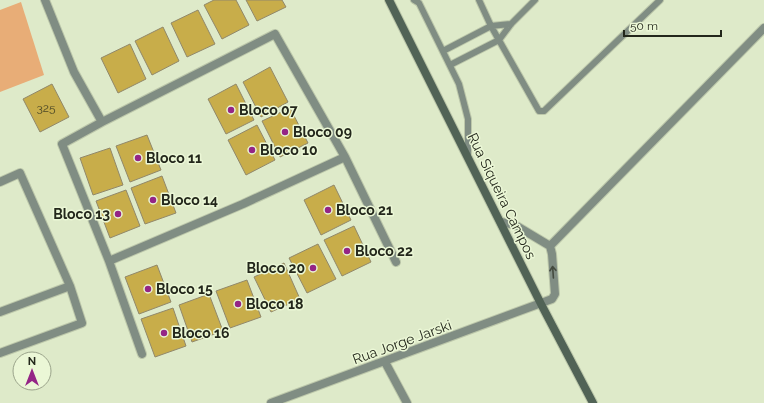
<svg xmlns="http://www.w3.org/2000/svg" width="764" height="403" viewBox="0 0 764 403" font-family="Raleway,sans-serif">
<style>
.green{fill:#e8ad77}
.building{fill:#c8ad4a;stroke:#91886a}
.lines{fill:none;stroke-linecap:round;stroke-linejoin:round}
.lane-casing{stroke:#bcc7aa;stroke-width:8}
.street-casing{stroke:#bcc7aa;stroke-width:10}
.secondary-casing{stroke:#bcc7aa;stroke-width:10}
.lane{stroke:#808d83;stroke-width:6}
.street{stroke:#808d83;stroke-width:8}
.secondary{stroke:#516356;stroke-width:8}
.oneway{stroke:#444b3f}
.poi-dot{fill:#942586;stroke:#ebf7d6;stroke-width:1.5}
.labels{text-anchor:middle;stroke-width:3;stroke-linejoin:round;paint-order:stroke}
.number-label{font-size:12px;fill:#4c4827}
.poi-label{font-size:14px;font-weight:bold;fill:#23271b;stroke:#ebf7d6;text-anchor:start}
.street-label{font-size:14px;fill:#23271b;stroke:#ebf7d6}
</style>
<rect width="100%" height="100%" fill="#deeac9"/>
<!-- green -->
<path class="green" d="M21 2 44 75 0 92V10Z"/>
<!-- building -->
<path class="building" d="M214 0H236L249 25 222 39 204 5Z
M246 0H282L286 7 257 21Z
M198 10 215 44 187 57 171 23Z
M163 27 179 61 152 75 135 41Z
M130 44 146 79 118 93 101 58Z
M270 67 288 102 261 117 243 82Z
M52 84 69 117 40 132 23 99Z
M236 84 254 120 226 134 208 99Z
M290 108 308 143 280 157 262 121Z
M257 125 275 160 246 175 228 140Z
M147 135 161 170 130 182 116 146Z
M110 148 123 185 93 195 80 158Z
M162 176 176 213 145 224 131 188Z
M334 185 351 220 321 235 304 200Z
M126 190 140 226 110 238 96 201Z
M354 226 371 262 342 276 324 240Z
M318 244 336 279 307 293 289 258Z
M284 263 300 299 271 312 254 277Z
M157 265 171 302 139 314 125 277Z
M247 280 261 317 230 328 216 291Z
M209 294 223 331 192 342 179 305Z
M173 308 186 346 155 357 141 319Z"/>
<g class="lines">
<defs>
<path id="lane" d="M414 0 419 3 459 84 468 119V157
M479 0 491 26 539 111H544L660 0
M443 51 491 26 511 24
M450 65 499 40 511 24 535 0"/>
<path id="street" d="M45 0 74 72 102 122 275 34 345 157 396 262
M102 122 62 144 109 261 142 354
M0 182 20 173 70 286 82 323 0 353
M550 246 764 28
M109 261 243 204 345 157
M0 312 70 286
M385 362 407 403
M271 403 552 299 555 294 552 254 550 246 515 225 501 222"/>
<path id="secondary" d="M389 0 541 304 593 403"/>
</defs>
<!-- lane casing -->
<use href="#lane" class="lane-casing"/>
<!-- street casing -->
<use href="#street" class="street-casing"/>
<!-- secondary casing -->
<use href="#secondary" class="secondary-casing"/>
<!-- lane -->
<use href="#lane" class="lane"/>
<!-- street -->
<use href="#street" class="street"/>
<!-- secondary -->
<use href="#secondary" class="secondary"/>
</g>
<!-- one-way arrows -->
<defs><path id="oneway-shaft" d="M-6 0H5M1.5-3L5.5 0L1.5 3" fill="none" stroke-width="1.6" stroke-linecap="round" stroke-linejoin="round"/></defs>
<use class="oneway" href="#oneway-shaft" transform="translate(553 272) rotate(-94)"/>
<!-- markers -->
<g class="poi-dot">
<circle cx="231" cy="110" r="4"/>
<circle cx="285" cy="132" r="4"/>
<circle cx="252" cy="150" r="4"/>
<circle cx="138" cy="158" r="4"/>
<circle cx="153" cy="200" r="4"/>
<circle cx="328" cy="210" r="4"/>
<circle cx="118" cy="214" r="4"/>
<circle cx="347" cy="251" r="4"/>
<circle cx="313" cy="268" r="4"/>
<circle cx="148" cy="289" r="4"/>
<circle cx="238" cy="304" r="4"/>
<circle cx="164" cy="333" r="4"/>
</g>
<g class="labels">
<!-- number labels -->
<g class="number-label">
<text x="46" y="112">325</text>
</g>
<!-- poi labels -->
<g class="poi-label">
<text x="239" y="115">Bloco 07</text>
<text x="293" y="137">Bloco 09</text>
<text x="260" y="155">Bloco 10</text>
<text x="146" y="163">Bloco 11</text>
<text x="161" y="205">Bloco 14</text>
<text x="336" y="215">Bloco 21</text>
<text x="110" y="219" text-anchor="end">Bloco 13</text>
<text x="355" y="256">Bloco 22</text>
<text x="305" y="273" text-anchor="end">Bloco 20</text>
<text x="156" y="294">Bloco 15</text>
<text x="246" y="309">Bloco 18</text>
<text x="172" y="338">Bloco 16</text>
</g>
<!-- street labels -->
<g class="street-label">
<text transform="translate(502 196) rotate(64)" y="5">Rua Siqueira Campos</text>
<text transform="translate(402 342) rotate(-20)" y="5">Rua Jorge Jarski</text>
</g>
</g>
<!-- north arrow -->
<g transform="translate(32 371)"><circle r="19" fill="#ebf7d6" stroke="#9ba48b"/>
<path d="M0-3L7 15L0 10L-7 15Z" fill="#942586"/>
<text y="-6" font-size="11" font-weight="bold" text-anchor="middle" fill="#23271b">N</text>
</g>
<!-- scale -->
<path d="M624 30v6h97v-6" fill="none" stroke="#23271b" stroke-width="2"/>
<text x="630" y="30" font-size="12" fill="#23271b" stroke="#ebf7d6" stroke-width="3" paint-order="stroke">50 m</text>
</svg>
